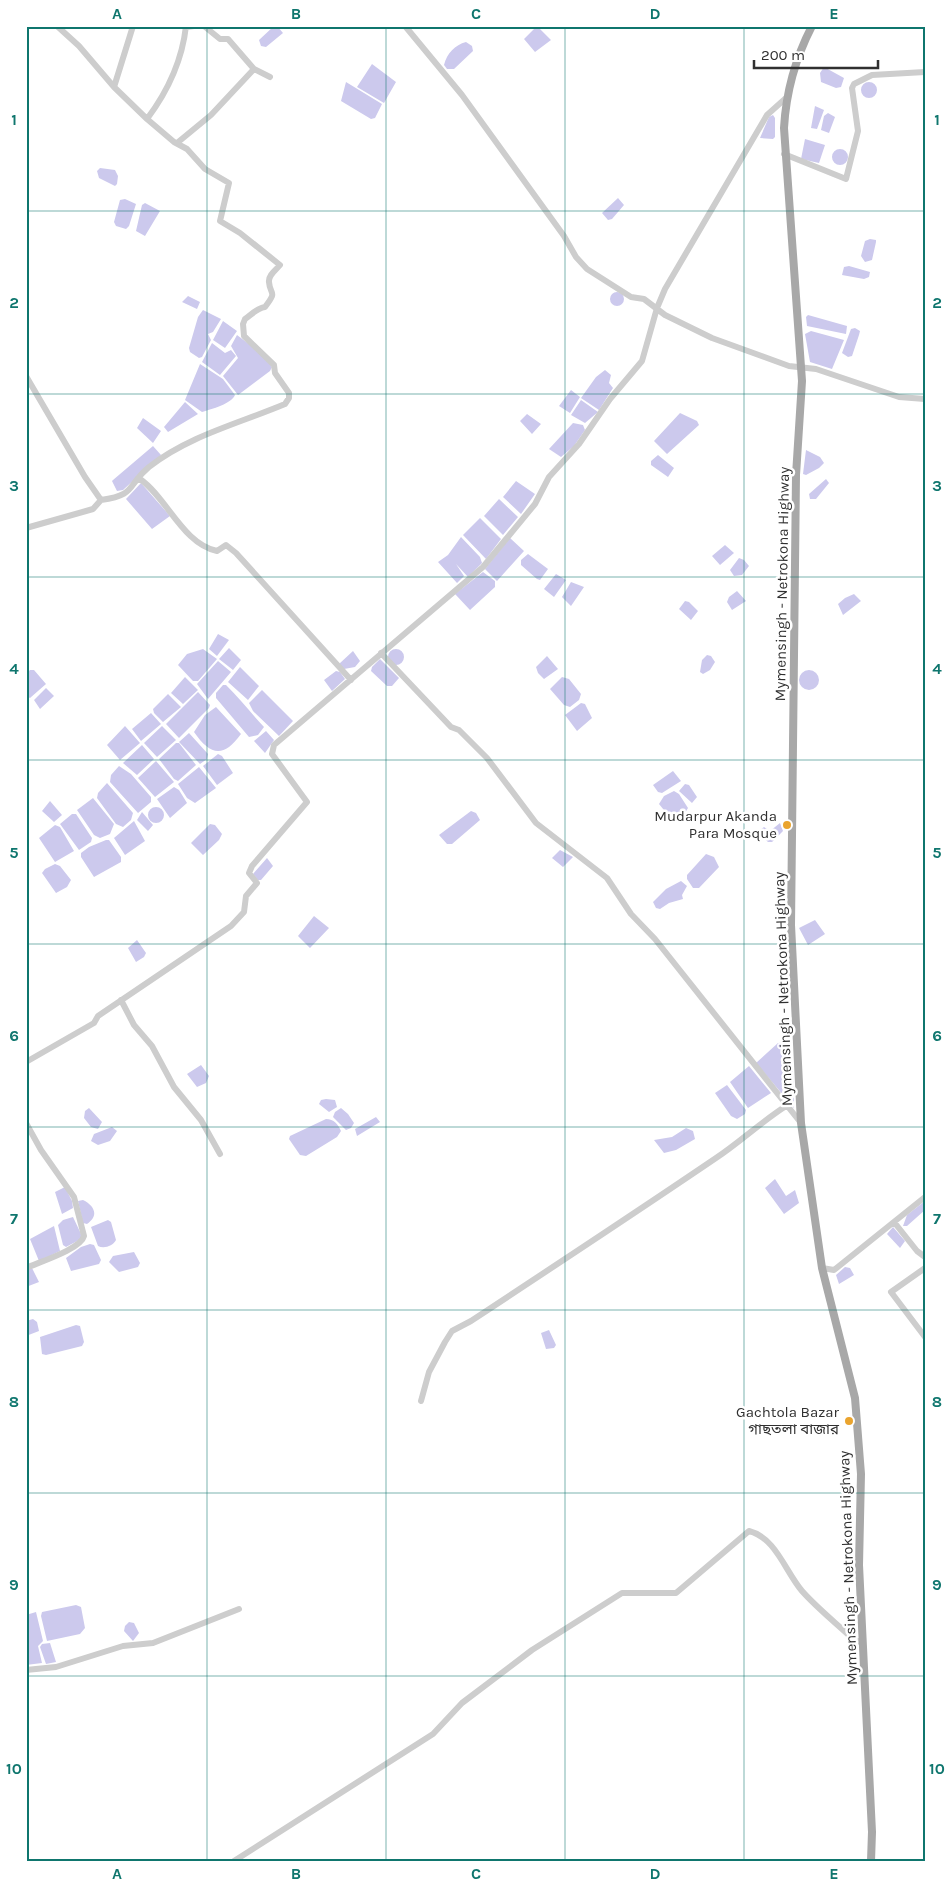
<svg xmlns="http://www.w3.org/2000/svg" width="951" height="1887" viewBox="0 0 951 1887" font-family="Karla,'Noto Sans Bengali',sans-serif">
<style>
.water{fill:#ccc9ed}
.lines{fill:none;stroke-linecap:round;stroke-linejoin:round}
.minor{stroke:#cdcdcd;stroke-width:6}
.major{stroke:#a8a8a8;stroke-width:8}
.grid{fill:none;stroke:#0f766e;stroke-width:1;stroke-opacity:0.55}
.poi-dot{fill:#eaa42e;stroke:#fff;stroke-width:2}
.labels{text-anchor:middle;stroke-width:5;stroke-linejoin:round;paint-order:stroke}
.street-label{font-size:15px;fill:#303030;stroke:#fff}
.poi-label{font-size:15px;fill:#303030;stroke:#fff;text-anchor:end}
.neatline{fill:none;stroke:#0f766e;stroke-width:2}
.grid-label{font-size:16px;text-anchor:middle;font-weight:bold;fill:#0f766e}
</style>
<rect width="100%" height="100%" fill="#fff"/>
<!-- water -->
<path class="water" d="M274 26H277L283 33 266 47 261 46 259 40Z
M537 26 551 40 535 52 524 39Z
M466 42 472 46 473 51 454 69H447L444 65C447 53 455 45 466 42Z
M372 64 396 82 384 103 357 87Z
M824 67 844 78 841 87 836 88 821 82 820 73Z
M346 82 382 104 375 118 371 119 341 101Z
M861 90a8 8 0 1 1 16 0a8 8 0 1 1-16 0Z
M815 106 824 110 817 129 811 128Z
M828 113 835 117 829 133 821 130 824 116Z
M773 115 775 118V137L773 139 760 138 769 117Z
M805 139 825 145 819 163 801 159Z
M832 157a8 8 0 1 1 16 0a8 8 0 1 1-16 0Z
M100 168 115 170 118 176 117 184 115 186 99 178 97 171Z
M618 198 624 205 612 219 608 220 602 213Z
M125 199 136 204 129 226 126 229 116 226 114 222 120 200Z
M145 203 160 211 145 236 136 231 142 205Z
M870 239 876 240V242L872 260 865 262 861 256 865 241Z
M849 266 870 272 869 277 864 279 842 275 844 267Z
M610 299a7 7 0 1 1 14 0a7 7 0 1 1-14 0Z
M188 296 200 302 197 309 182 302Z
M203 310 221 319 213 332 208 334 211 340 202 357 199 358 190 352 189 348 198 317Z
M808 315 847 326 846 334 807 326 806 317Z
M223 321 237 331 225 348 213 340Z
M855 328 860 331 859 335 852 356 848 357 842 353 851 329Z
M811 331 844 340 832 369 810 362 805 334Z
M237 335 262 354 272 367 270 371 238 395 223 376 238 358 231 346Z
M212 343 225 353 231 350 236 356 220 375 202 362Z
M200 364 223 379 235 395C231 404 212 409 202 412L185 400Z
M605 370 611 375 609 383 613 388 599 410 581 398 596 377Z
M571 390 580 397 570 413 559 406Z
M581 400 598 412 585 423 571 415Z
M185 402 198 414 168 432 164 427Z
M680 413 697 421 699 425 667 454 654 441Z
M527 414 541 424 532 434 520 421Z
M143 418 161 431 153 443 137 428Z
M573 423 583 425 585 430 574 446 561 457 549 449Z
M153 446 161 455 123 490 117 491 112 481 113 480Z
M806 450 820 457 824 463 819 468 806 475 803 474Z
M658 455 674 468 668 477 651 465V461Z
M826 479 829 483 816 499H810L809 494Z
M516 481 535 494 521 514 503 497Z
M141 483 170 516 152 529 126 499Z
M499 499 518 517 503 535 484 516Z
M480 518 501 539 486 559 463 535Z
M461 537 480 557 482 563 468 577 456 564 464 576 457 583 438 562 448 555Z
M510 538 524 551 497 581 485 569Z
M725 545 734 553 720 565 712 556Z
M528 554 548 569 540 580 537 579 521 565V560Z
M739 558 744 560 749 566 742 575 734 576 730 570Z
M483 572 495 581V587L470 610 455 594Z
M556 574 566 580 554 597 544 589Z
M571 582 584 587 571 606 562 597Z
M737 591 746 601 732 610 727 602 729 597Z
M854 594 861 601 843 615 838 604 845 598Z
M685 601 689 602 698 611 691 620 679 609Z
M218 634 229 640 217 656 209 649Z
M229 648 241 660 233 670 219 659Z
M203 649 217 659 198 681H193L178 665 187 654Z
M388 657a8 8 0 1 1 16 0a8 8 0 1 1-16 0Z
M353 651 360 661 355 667 344 669 339 664Z
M707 655 711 656 715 662 710 670 703 674 700 672 702 660Z
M547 656 558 669 544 679 538 673 536 667Z
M380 659 399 678 392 686H387L371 671 372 667Z
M218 661 231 672 208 699 197 684Z
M240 667 259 686 248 700 228 682Z
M30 670H34L46 684 30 698 26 696V674Z
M799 680a10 10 0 1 1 20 0a10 10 0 1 1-20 0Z
M336 671 340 672 345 679 332 691 324 680Z
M185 677 198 690 183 704 171 693Z
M562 677 569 679 581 694 579 700 570 707 564 705 550 689Z
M223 685H226C240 699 251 713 264 727L258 735 249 737 216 698V693Z
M46 688 54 696 40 709 34 700Z
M262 690 293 721 279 736 253 711 249 703Z
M198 692 210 705 209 708 179 738 166 724Z
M168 694 181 707 163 722 154 713 153 709Z
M581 703 585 704 592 718 577 731 565 715Z
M216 707 241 734C223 759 210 755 194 732L205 715Z
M151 713 161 724 141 741 132 729Z
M125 726 140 743 120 760 107 745Z
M162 726 176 740 157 757 144 743Z
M266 731 274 740 265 753 254 741Z
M189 733 208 754 207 759 200 764 179 742Z
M176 743H179L196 765 178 781 174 779 159 759Z
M142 745 154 759 137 775 123 763Z
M218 754 222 756 233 773 217 785 203 766Z
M156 761 174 782 155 797 138 778Z
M119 766 131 774 151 797V802L138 813 110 782 111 775Z
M199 767 216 788 195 803 187 798 178 784Z
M673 771 681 781 662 793 658 792 653 785Z
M107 783 133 813 131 820 123 827 116 824 97 798 98 793Z
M685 784 689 785 697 797 692 803 679 791Z
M174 787 179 790 187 803 170 818 157 799Z
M674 791 679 794 688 808C684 815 680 822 672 820L659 804 664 796Z
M93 798 114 824 110 834 100 838 94 835 77 810Z
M50 801 62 815 54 822 42 811Z
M148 815a8 8 0 1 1 16 0a8 8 0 1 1-16 0Z
M471 811 476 813 480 820 452 844H447L439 835Z
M142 812 153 825 148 831 137 820Z
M72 814H76L92 838 91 842 79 850 60 824Z
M134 821 145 841 125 855 114 838Z
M780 823 783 831 772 842H768L760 834V830L764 827 770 831Z
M210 824 215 825 222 834 219 840 203 855 191 843Z
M55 825 60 827 74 851 55 862 39 838Z
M106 840H109L121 857V862L94 877 81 857V853L89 847Z
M560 850 573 857 563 867 552 858Z
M706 854 714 857 719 867 699 888H693L687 879V875Z
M267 858 273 866 261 880H258L253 874Z
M55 864 60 866 71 880 67 887 56 893 42 873 45 869Z
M681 881 687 886 682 895 683 899 669 903 660 909 656 908 653 902 666 889Z
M314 916 329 928 310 948 298 936Z
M815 920 825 934 808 945 799 928Z
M137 940 146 953 144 957 136 962 128 948Z
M789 1042 793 1072 794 1108 756 1063 778 1043Z
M201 1065 209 1076 206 1083 197 1087 187 1074Z
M749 1066 771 1093 748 1108 730 1082Z
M727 1085 746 1110 745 1114 737 1119 731 1116 715 1093Z
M326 1099 335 1100 337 1107 329 1112 319 1104 321 1100Z
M89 1108 102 1122 98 1129 91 1127 84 1118 85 1111Z
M341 1108 348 1114 354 1123 351 1128 346 1130 333 1117 335 1112Z
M376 1117 380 1122 357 1136 355 1129Z
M326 1119C334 1119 338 1124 341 1131L337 1137 306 1156 300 1155 289 1139 290 1136Z
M112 1127 117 1131 110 1141 98 1145 91 1141 94 1134Z
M686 1128 693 1131 695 1139 676 1150 664 1153 654 1140 672 1137Z
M775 1179 786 1196 795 1190 799 1203 784 1214 765 1188Z
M65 1187 72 1201 73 1208 62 1214 55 1192Z
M83 1200C95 1206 99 1216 87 1224L83 1223 78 1201Z
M925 1201V1210L907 1226H903L907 1215Z
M73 1217 82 1236 81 1239 66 1247 63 1245 58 1225 63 1220Z
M108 1220 111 1222 116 1240C113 1246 104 1249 98 1246L91 1227Z
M54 1226 60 1251 39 1261 30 1239Z
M893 1227 905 1241 900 1248 887 1234Z
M90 1244 94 1245 101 1260 99 1264 71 1271 66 1258 81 1247Z
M134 1252 140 1263 138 1267 119 1272 109 1262 113 1256Z
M845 1267 850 1268 854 1275 839 1284 836 1275Z
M32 1268 39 1282 26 1287V1270Z
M33 1319 37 1322 39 1331 26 1336V1321Z
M76 1325 80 1326 84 1342 82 1346 46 1355 42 1354 40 1337Z
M549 1330 556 1345 554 1348 546 1349 541 1333Z
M76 1605 81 1607 85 1628 80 1634 47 1641 41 1616 42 1612Z
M36 1612 43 1641 38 1646 42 1663 26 1665V1615Z
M129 1622 134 1623 139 1633 133 1641 124 1631 125 1626Z
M50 1643 56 1662 46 1664 40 1647 42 1644Z"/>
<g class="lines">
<!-- minor -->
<path class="minor" d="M204 26 220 39H228L254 69 270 77
M405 26 462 95 564 236 576 257 587 269 631 297 644 299 665 315 712 338 789 366 816 369 899 397 925 399
M186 27 194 26
M114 87 133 26
M147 119C168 91 182 62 186 26
M177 143 211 115 254 69
M784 154 846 179 858 131 852 88 854 84 872 75 925 72
M26 376 85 477 101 500
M140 479C167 498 183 544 217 551L226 545 236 553 351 680
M26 528 93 509 101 500C137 495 126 486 149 467 188 436 240 423 285 404L289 398V393L275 373 274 365 244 336 243 324 245 319C251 315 257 308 265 307 278 290 270 296 269 282 268 275 277 269 280 265L240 233 220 221 229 183 205 169 187 149 174 142 147 119 114 87 79 46 57 26
M381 653 451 727 459 730 487 758 536 823 607 878 631 914 655 939 801 1123
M121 1000 134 1025 152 1046 174 1087 201 1120 220 1154
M26 1062 94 1023 98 1016 231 926 244 912 246 896 257 883 249 873 252 866 307 802 272 754 274 745 483 567 535 504 549 477 579 444 610 399 642 361 657 308 665 289 767 115 786 98
M26 1123 41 1150 74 1197 84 1236C81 1249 39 1262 26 1268
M894 1222 917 1251 925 1257
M822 1268 834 1270 925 1197
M925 1268 891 1292 925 1337
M421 1401 429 1372 445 1342 452 1331 471 1321C553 1267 635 1213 716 1158 740 1142 761 1122 786 1106
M26 1670 56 1667 123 1646 153 1643 239 1609
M234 1861 433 1734 462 1703 532 1650 622 1593H676L749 1531C776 1538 785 1571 802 1591 817 1608 836 1623 853 1639L863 1643"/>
<!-- major -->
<path class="major" d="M812 26C795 59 786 92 784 128L802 381 796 475 791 925 801 1123 822 1268 855 1398 861 1474 859 1565 872 1832 871 1861"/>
</g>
<!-- grid -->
<path class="grid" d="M207 26V1861M386 26V1861M565 26V1861M744 26V1861M26 211H925M26 394H925M26 577H925M26 760H925M26 944H925M26 1127H925M26 1310H925M26 1493H925M26 1676H925"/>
<!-- markers -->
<g class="poi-dot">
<circle cx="787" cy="825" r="5"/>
<circle cx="849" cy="1421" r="5"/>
</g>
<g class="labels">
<!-- street labels -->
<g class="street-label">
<text transform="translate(782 584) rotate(-89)" y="5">Mymensingh - Netrokona Highway</text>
<text transform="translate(783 989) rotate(-92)" y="5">Mymensingh - Netrokona Highway</text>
<text transform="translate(848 1568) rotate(-92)" y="5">Mymensingh - Netrokona Highway</text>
</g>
<!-- poi labels -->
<g class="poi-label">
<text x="777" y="821">Mudarpur Akanda<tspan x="777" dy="17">Para Mosque</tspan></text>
<text x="839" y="1417">Gachtola Bazar<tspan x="839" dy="17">গাছতলা বাজার</tspan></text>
</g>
</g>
<!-- border -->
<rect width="951" height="1887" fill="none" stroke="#ffffff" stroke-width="55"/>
<!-- scale -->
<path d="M754 60v8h124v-8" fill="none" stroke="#303030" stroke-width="2.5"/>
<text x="761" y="60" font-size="15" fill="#303030" stroke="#ffffff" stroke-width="4" paint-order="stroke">200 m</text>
<rect x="28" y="28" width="896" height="1832" class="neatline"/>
<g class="grid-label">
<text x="117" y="19">A</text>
<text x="296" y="19">B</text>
<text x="476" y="19">C</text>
<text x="655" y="19">D</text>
<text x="834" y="19">E</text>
<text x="14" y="125">1</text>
<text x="937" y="125">1</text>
<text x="14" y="308">2</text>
<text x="937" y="308">2</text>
<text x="14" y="491">3</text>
<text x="937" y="491">3</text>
<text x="14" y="674">4</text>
<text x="937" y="674">4</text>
<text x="14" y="858">5</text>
<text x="937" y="858">5</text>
<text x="14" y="1041">6</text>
<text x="937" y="1041">6</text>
<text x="14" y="1224">7</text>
<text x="937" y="1224">7</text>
<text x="14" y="1407">8</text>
<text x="937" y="1407">8</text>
<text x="14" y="1590">9</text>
<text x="937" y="1590">9</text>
<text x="14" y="1774">10</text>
<text x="937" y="1774">10</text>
<text x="117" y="1879">A</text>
<text x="296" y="1879">B</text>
<text x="476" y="1879">C</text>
<text x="655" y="1879">D</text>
<text x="834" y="1879">E</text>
</g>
</svg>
